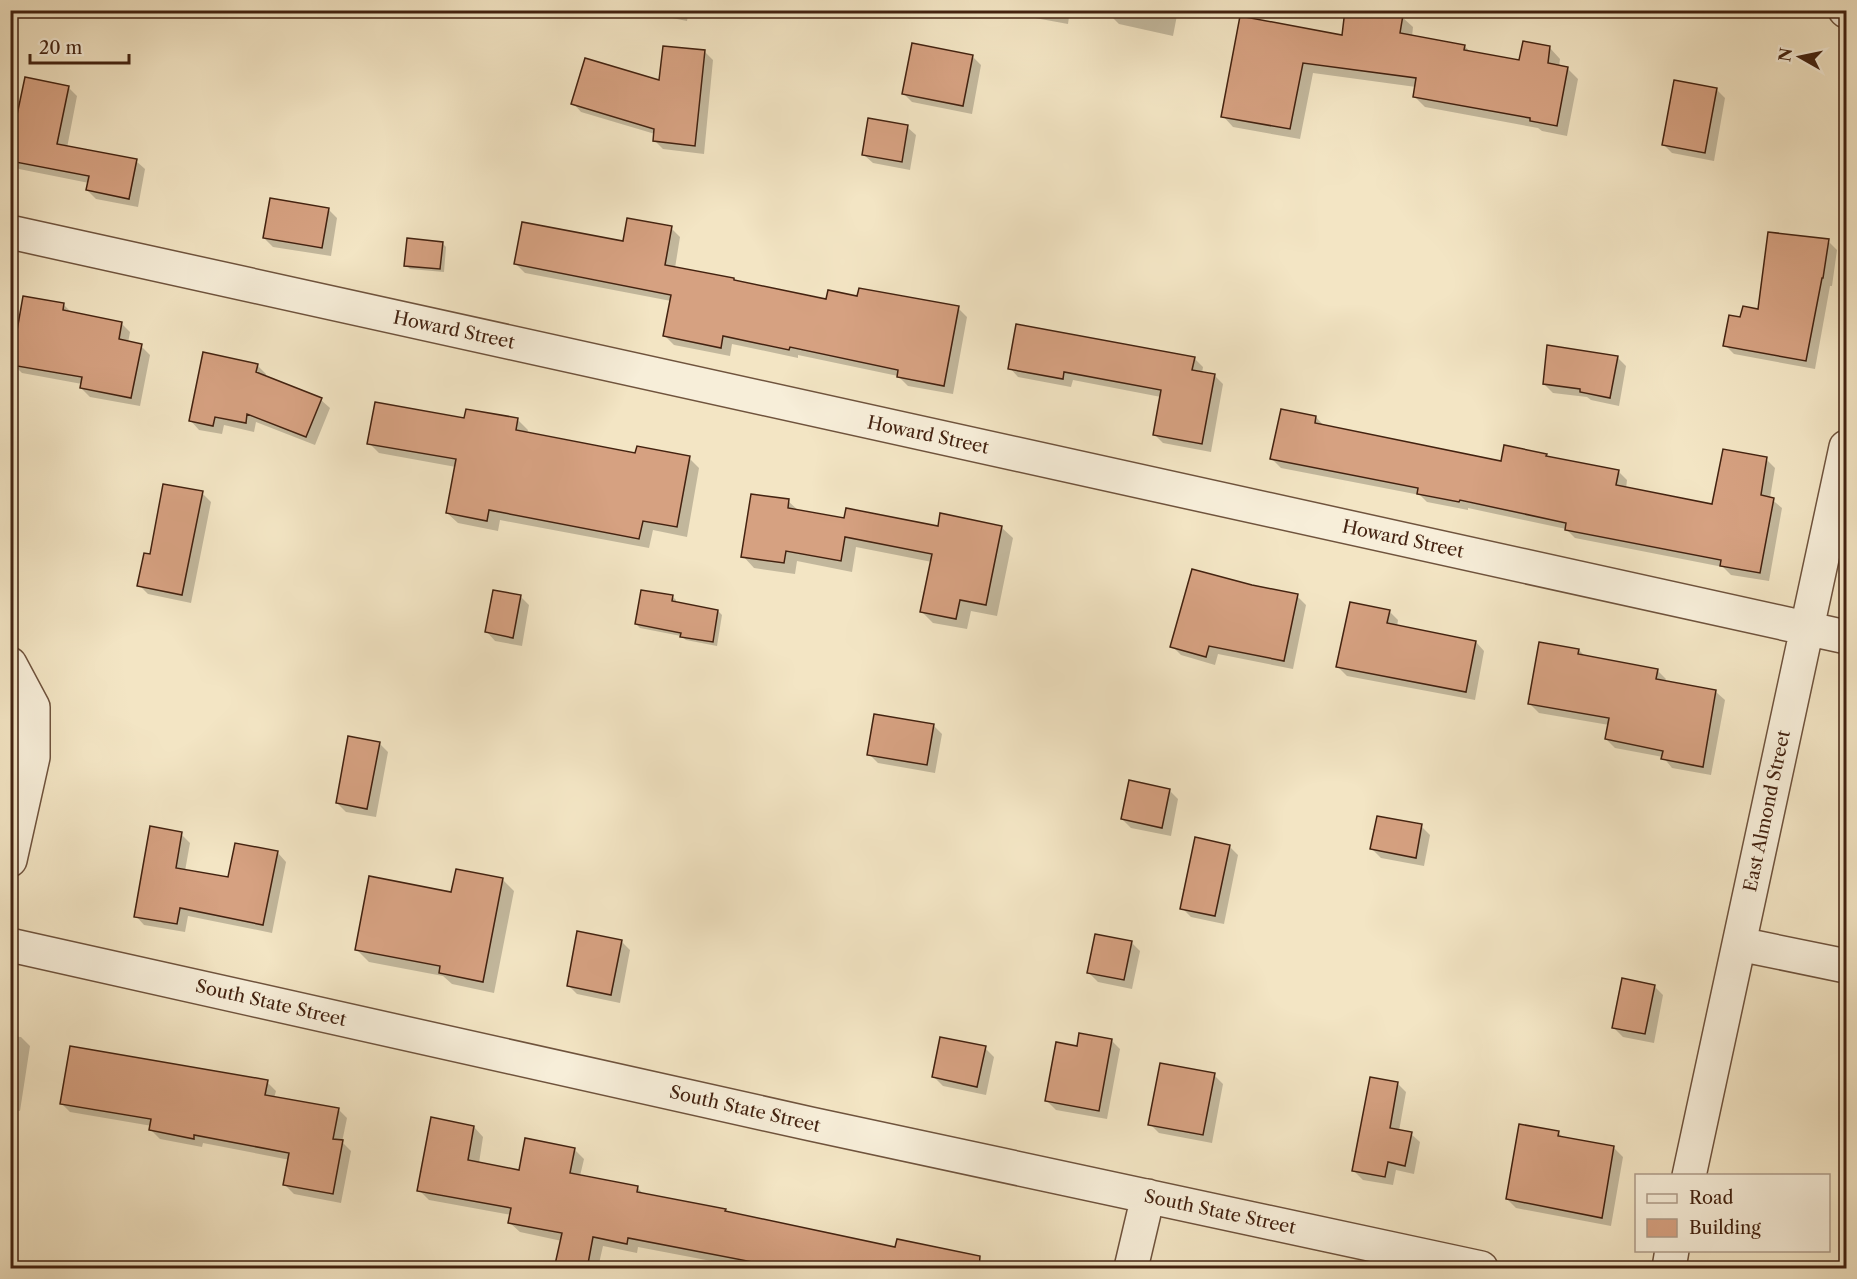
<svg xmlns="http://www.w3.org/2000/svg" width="1857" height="1279" viewBox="0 0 1857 1279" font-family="'Libre Caslon Text',serif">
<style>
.shadow{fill:#0003}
.building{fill:#d6a181;stroke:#432210;stroke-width:1.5}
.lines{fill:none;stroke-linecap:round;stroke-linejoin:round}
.minor-casing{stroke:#6f533d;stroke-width:36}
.minor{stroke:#f7eed9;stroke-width:33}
.labels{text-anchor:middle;stroke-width:4.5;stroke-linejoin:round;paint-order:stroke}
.street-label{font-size:18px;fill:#432210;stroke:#f7eed9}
</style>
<rect width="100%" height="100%" fill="#f3e5c4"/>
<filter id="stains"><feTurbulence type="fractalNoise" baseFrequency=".00333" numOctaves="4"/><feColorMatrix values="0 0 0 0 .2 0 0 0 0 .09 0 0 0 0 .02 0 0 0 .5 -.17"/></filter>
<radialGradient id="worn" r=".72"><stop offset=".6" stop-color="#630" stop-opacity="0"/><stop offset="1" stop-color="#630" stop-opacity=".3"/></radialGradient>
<!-- shadow -->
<path class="shadow" d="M648 10H689L687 21 652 14Z
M1010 10H1070L1068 24 1013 14Z
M1111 10H1178L1173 36 1119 24 1110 15Z
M1402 17 1413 27 1412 37 1464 46 1472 53 1520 62 1550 48 1560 59 1559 67 1567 68 1578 79 1567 136 1542 131 1538 128 1425 107 1414 96 1416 87 1313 73 1300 139 1233 127 1223 116 1343 36Z
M704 51 713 60 704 154 663 149 654 140 655 134 581 112 573 103 660 82Z
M972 56 981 65 972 114 912 102 903 93Z
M68 87 77 96 67 148 136 161 145 169 138 207 96 199 87 190 89 183 19 169 10 161Z
M1716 89 1725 98 1714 161 1672 153 1663 144Z
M907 127 916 135 910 170 873 163 864 155Z
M328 209 337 218 331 256 273 247 264 238Z
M671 228 680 237 675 268 734 279 737 282 827 301 858 297 958 308 967 317 953 394 908 386 898 376 798 355V358L732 344 730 356 674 345 665 336 671 301 525 273 516 264 624 243Z
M1828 241 1837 250 1832 286H1830L1815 369 1734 354 1725 345 1741 319 1760 311Z
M442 243 446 247 444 272 410 269 406 265Z
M63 304 73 314 121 323 130 332 128 343 141 346 150 355 140 406 90 397 81 388 82 384 22 373 13 364Z
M1617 357 1626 366 1619 406 1591 400 1587 397 1553 393 1544 384Z
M1194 358 1203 367 1202 373 1214 375 1223 384 1211 452 1163 443 1154 434 1161 397 1073 380 1071 387 1018 377 1010 368Z
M257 365 266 374 265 378 321 400 330 408 315 445 256 422 254 432 224 425 222 434 199 430 191 421Z
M1316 417 1324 426 1502 463 1546 455 1548 458 1618 471 1627 480 1626 489 1714 506 1766 459 1775 468 1770 498 1782 508 1769 581 1731 575 1723 567 1575 538 1566 529 1468 508V510L1427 502 1420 495 1281 468 1272 459Z
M465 419 518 420 528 430 527 434 637 454 689 458 699 468 687 537 653 530 649 548 500 520 498 531 458 523 447 513 456 467 379 453 369 443Z
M202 493 211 502 191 603 148 594 139 585 151 555Z
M788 501 800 512 845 520 939 528 1001 527 1013 538 997 616 971 611 967 629 933 623 922 612 932 562 856 547 852 572 797 561 795 574 754 568 743 556Z
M1252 587 1297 596 1306 605 1293 669 1218 654 1215 665 1181 655 1172 646Z
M520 596 529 605 522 646 495 641 487 632Z
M672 596 676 600V604L718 611 722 615 717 646 686 640 681 636 640 628 636 624Z
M1389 611 1398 620 1397 627 1476 642 1484 651 1475 700 1347 676 1338 667Z
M1579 650 1586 657 1657 670 1666 679 1665 682 1716 692 1725 700 1711 775 1672 768 1663 757 1615 748 1606 739 1609 725 1539 713 1530 704Z
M933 725 942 734 935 773 878 763 869 754Z
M379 743 388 752 376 817 346 812 337 803Z
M1169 790 1178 799 1171 836 1131 828 1122 819Z
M1421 826 1430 835 1424 866 1381 858 1372 849Z
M181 834 190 843 185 871 229 878 278 853 286 862 272 933 188 916 185 932 144 925 136 916Z
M1229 846 1238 855 1224 924 1191 917 1182 908Z
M457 870 503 880 514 891 494 993 452 984 443 976 369 962 357 950 453 893Z
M621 941 630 950 620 1003 577 994 568 985Z
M1131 942 1140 951 1132 989 1098 982 1089 973Z
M1654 986 1663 995 1654 1043 1623 1037 1614 1028Z
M10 1036 21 1037 30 1046 20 1111 10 1109Z
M1111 1040 1120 1049 1107 1119 1056 1110 1047 1101 1078 1047Z
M985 1048 994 1057 986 1095 943 1086 934 1077Z
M1214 1075 1223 1084 1212 1143 1159 1133 1150 1124Z
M267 1082 276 1091 274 1098 338 1109 347 1118 342 1142 351 1151 341 1203 294 1194 285 1185 290 1160 203 1143 202 1147 160 1139 151 1130 152 1126 70 1112 61 1103Z
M1397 1083 1406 1092 1399 1131 1411 1134 1420 1142 1414 1174 1396 1170 1393 1185 1363 1180 1354 1171Z
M474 1127 483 1137 479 1163 520 1172 574 1149 584 1159 580 1176 637 1187 645 1196 725 1211 727 1213 963 1268H748L638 1247 637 1253 603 1246 598 1268H555L562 1241 520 1232 510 1223 511 1215 429 1200 419 1190Z
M1558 1133 1565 1139 1614 1148 1623 1157 1611 1226 1516 1208 1507 1199Z"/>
<!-- building -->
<path class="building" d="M1345 10H1368L1403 15 1400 33 1465 45 1464 50 1519 60 1523 41 1550 46 1548 63 1568 67 1557 126 1530 121V118L1413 97 1416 78 1303 63 1290 129 1221 117 1240 16 1342 35Z
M912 43 973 55 963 106 902 94Z
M663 46 705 50 695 146 653 141 654 129 571 104 585 58 659 80Z
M25 77 69 86 57 144 137 159 129 199 86 190 89 176 10 161V148Z
M1674 80 1717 88 1705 153 1662 145Z
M868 118 908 125 902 162 862 155Z
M270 198 329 208 322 248 263 238Z
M627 218 672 226 665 265 734 278V280L826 299 828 290 857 296 859 288 959 306 944 386 897 377 898 370 790 347 789 350 723 336 721 348 663 336 671 295 514 264 522 222 623 241Z
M1768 232 1829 239 1823 278H1822L1806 361 1723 346 1729 315 1740 317 1743 306 1758 309Z
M407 238 443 242 440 269 404 266Z
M23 296 64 303 63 310 122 322 119 339 142 344 131 398 80 388 82 377 11 365Z
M1016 324 1195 357 1192 370 1215 374 1202 444 1153 435 1161 390 1064 372 1063 379 1008 369Z
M1547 345 1618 356 1610 398 1580 392V389L1543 384Z
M203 352 258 364 256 372 322 398 306 437 247 414 246 423 215 417 213 426 189 421Z
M375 402 464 418 466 409 518 418 516 430 635 453 637 446 690 456 677 527 643 521 639 539 489 510 487 521 446 513 456 459 367 444Z
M1281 409 1316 416 1315 423 1501 461 1504 445 1547 454 1546 456 1619 470 1616 485 1712 504 1723 449 1767 457 1761 495 1774 498 1760 573 1720 566 1721 560 1565 530 1566 523 1460 500 1459 502 1417 494 1418 488 1270 459Z
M163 484 203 491 182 595 137 586 144 553 150 554Z
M751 494 789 499 788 508 844 518 846 508 938 526 940 513 1002 526 986 605 960 600 956 619 920 612 932 554 845 537 841 561 786 551 784 563 741 557Z
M1192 569 1252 585 1298 594 1284 661 1209 646 1206 657 1170 647Z
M493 590 521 595 513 638 485 632Z
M641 590 673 595 672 601 718 610 713 642 680 637 681 633 635 624Z
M1350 602 1390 610 1387 623 1476 641 1466 692 1336 667Z
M1539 642 1579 649 1578 654 1658 669 1656 679 1716 690 1703 767 1661 759 1663 751 1605 739 1609 718 1528 704Z
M874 714 934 724 927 765 867 755Z
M348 736 380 742 367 809 336 803Z
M1129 780 1170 789 1162 828 1121 819Z
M1377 816 1422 824 1416 858 1370 849Z
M150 826 182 832 176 868 228 877 235 843 278 851 263 925 180 908 177 924 134 917Z
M1195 837 1230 845 1215 916 1180 909Z
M456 869 503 878 483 982 439 973 440 966 355 950 369 876 451 892Z
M577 931 622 940 611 995 567 986Z
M1095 934 1132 941 1124 980 1087 973Z
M1622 978 1655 985 1645 1034 1612 1028Z
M1079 1033 1112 1039 1099 1111 1045 1101 1056 1042 1077 1046Z
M940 1037 986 1046 977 1087 932 1077Z
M70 1046 268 1080 265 1095 339 1108 333 1139 343 1140 333 1194 283 1185 289 1153 194 1135V1139L149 1130 151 1119 60 1104Z
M1160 1063 1215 1073 1203 1135 1148 1125Z
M1370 1077 1398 1082 1390 1128 1412 1132 1405 1166 1388 1162 1385 1177 1352 1171Z
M431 1117 474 1126 468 1160 519 1170 525 1138 575 1148 570 1173 638 1186 637 1192 726 1209 725 1211 895 1247 897 1239 980 1256 979 1269H757L758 1263 628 1238 627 1244 593 1237 587 1269H554L562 1233 508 1223 511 1208 417 1191Z
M1519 1124 1559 1131 1558 1136 1614 1146 1602 1218 1506 1199Z"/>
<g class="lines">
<defs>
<path id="minor" d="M1845 10 1846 11
M10 232 1846 637
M10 664 33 707V757L10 860
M1739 944 1846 966
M10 945 811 1124 1481 1268
M1689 1176 1846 447
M1131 1268 1148 1196
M1669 1268 1672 1250"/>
</defs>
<!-- minor casing -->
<use href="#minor" class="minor-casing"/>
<!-- minor -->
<use href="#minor" class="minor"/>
</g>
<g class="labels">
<!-- street labels -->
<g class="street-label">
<text transform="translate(454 330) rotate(12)" y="6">Howard Street</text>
<text transform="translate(928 435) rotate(12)" y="6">Howard Street</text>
<text transform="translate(1403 539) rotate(12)" y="6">Howard Street</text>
<text transform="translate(1767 811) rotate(-78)" y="6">East Almond Street</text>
<text transform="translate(271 1003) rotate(13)" y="6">South State Street</text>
<text transform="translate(745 1109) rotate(13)" y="6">South State Street</text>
<text transform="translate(1220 1212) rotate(12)" y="6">South State Street</text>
</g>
</g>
<!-- margin -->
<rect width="1857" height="1279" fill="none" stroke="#f3e5c4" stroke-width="36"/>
<rect x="12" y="12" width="1833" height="1255" fill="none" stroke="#432210" stroke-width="3"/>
<rect x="18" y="18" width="1821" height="1243" fill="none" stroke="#432210" stroke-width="1.5"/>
<!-- legend -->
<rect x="1635" y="1174" width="195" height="78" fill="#f7eed9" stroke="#af9c89" stroke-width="1.5"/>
<rect x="1647" y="1194" width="30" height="9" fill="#f7eed9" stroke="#af9c89" stroke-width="1.5"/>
<text x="1689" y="1204" font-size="18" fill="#432210">Road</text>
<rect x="1647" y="1219" width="30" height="18" fill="#d6a181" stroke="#af9c89" stroke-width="1.5"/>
<text x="1689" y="1234" font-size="18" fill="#432210">Building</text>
<!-- north arrow -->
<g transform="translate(1800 57) rotate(279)" stroke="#f7eed9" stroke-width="4.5" paint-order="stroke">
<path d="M0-4.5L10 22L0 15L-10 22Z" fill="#432210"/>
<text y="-9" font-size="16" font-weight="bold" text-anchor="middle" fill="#432210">N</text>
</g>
<!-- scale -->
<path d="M30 54v9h99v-9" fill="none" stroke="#432210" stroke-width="3"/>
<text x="39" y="54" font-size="18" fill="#432210" stroke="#f7eed9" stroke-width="4.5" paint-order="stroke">20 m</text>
<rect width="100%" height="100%" filter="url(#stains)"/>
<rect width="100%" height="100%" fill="url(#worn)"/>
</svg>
